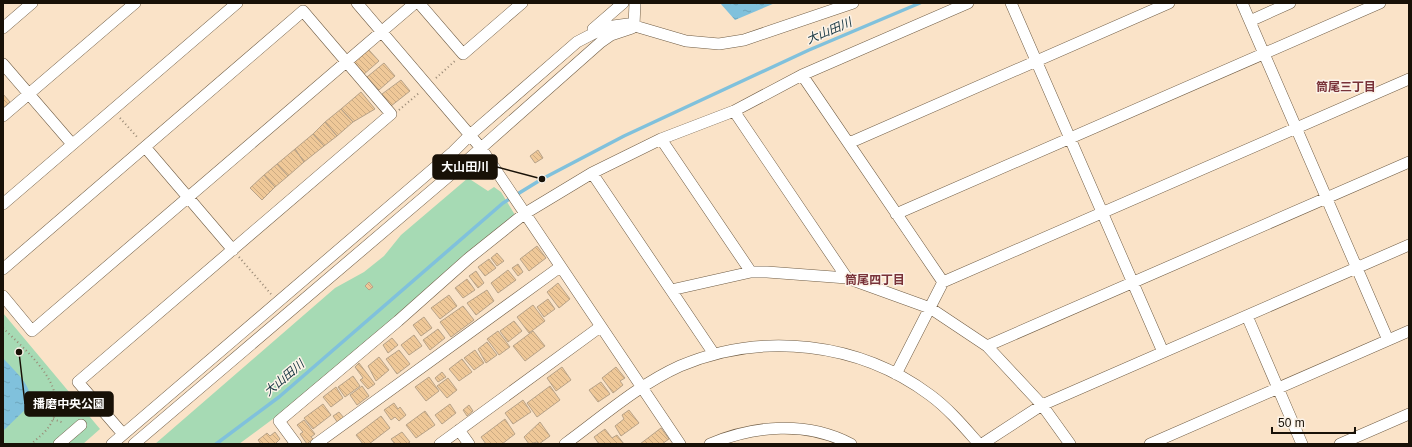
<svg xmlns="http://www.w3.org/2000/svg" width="1412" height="447" viewBox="0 0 1412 447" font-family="Arial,'Noto Sans JP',sans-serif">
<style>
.green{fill:#a6dab4}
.water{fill:url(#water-ripples)}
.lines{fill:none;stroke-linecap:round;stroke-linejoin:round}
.stream{stroke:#80c1dc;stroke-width:3.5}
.building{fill:url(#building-back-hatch);stroke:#b7a288}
.minor-casing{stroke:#705d45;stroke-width:12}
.path{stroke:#998975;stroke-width:2;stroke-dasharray:1 3;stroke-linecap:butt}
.minor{stroke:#fff;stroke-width:11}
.labels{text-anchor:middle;stroke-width:3;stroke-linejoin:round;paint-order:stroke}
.water-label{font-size:12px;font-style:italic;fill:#153440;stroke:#fcf3e8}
.neighbourhood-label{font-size:12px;font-weight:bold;fill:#783138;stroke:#fcf3e8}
.leader{fill:none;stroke:#181107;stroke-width:1.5}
.callout-dot{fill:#181107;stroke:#fcf3e8;stroke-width:1.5}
.callout{fill:#181107;stroke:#181107;stroke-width:1.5}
.callout-label{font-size:12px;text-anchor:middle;font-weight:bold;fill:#fff}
</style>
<defs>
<pattern id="water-ripples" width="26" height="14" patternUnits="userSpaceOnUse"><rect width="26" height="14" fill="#80c1dc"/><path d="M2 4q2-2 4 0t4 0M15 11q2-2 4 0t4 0" fill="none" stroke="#6ea5bb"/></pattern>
<pattern id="building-back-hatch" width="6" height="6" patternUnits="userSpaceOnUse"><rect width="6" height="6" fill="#efc898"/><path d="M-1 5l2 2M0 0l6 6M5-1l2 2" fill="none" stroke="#ccab82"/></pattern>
</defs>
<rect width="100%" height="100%" fill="#fae3c8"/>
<!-- green -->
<path class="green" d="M468 178 488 191 494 187 501 192 515 215 289 407 239 444H155L335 288 364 272 384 256 401 235Z
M3 313 100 429 83 444H3Z"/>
<!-- water -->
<path class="water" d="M720 3H775L735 20Z
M3 358C16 373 32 384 31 404L3 431Z"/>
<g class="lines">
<!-- stream -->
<path class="stream" d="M216 444 279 397 503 203 542 179 624 136 809 50 920 3"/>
</g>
<!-- building -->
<path class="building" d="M368 49 379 61 363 75 352 62Z
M384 63 395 76 379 90 367 77Z
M401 80 410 91 391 106 382 94Z
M361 92 375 109 353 122 341 109Z
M3 94 10 102 3 108Z
M341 109 353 122 337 136 325 122Z
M325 122 337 136 324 146 313 134Z
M313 134 324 146 304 162 295 149Z
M295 149 304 162 288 176 277 164Z
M538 150 543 158 535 163 530 156Z
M277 164 288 176 275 187 264 175Z
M264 175 275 187 262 200 250 188Z
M537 246 546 258 529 271 520 259Z
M497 253 504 261 497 266 491 258Z
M489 259 496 268 485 276 478 267Z
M518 264 523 272 518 276 512 268Z
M508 270 516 280 498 293 491 283Z
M476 271 484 283 478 288 469 276Z
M467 279 475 290 463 298 455 288Z
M369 282 373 287 369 290 365 286Z
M558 283 570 299 559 308 547 292Z
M487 290 494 301 476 315 467 303Z
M449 295 457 306 440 319 431 308Z
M548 299 555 309 544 317 537 307Z
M533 305 545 321 529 333 517 317Z
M463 306 474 320 451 337 440 322Z
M424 317 432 328 421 336 413 325Z
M514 321 522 331 508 342 500 331Z
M438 329 445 338 430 350 423 340Z
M498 331 510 347 499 355 487 339Z
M533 331 545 346 525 361 513 346Z
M414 335 422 346 409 355 401 345Z
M392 338 398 345 388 353 383 345Z
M487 342 497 355 486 363 478 349Z
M399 350 410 364 397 374 386 359Z
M475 350 484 363 474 370 464 358Z
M379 357 389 370 376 381 368 366Z
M462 359 472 372 459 381 449 369Z
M359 363 375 384 368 389 360 380 363 378 355 367Z
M562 367 571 380 556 391 547 378Z
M616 367 625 378 620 381 623 385 613 393 602 378Z
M442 372 446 377 438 382 435 378Z
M353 376 360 386 345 397 338 387Z
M429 377 439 391 426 401 415 387Z
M448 378 457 390 447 398 437 386Z
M601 382 610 394 598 402 589 390Z
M362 386 369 396 357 405 350 395Z
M550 386 560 400 537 417 527 403Z
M336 387 343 398 331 407 323 397Z
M523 400 531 412 513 424 505 413Z
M394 403 398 409 400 407 406 415 399 421 395 417 391 420 384 410Z
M323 404 331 415 313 429 304 418Z
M450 404 456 413 442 424 435 415Z
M469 405 473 411 467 416 463 410Z
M629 410 639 423 621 436 615 426 624 419 622 415Z
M425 411 435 425 416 438 406 425Z
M339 412 344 418 338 423 333 416Z
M381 416 390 428 369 444H363L356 435Z
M505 419 515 434 502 444H486L481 437Z
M304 420 315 434 311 437 313 439 307 444 300 434 303 432 297 425Z
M540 422 550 436 539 444 537 442 529 444 524 437Z
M661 428 669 439 662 444H640Z
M605 429 612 438 617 435 624 444H599L594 437Z
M275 432 280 439 275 444H261L258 440 267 433 270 436Z
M402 432 410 442 407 444H395L391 439Z"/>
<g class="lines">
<defs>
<path id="minor" d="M357 3 481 148 680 444
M419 3 463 54 522 3
M1011 3 1163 352
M1242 3 1388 340
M1250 21 1290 3
M634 25 635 3
M3 28 32 3
M593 29 623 3
M3 64 72 144
M802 75 943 282 896 374
M734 111 847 278
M3 116 135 3
M661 139 751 272
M849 143 1169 3
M145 147 233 250
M592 173 714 354
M3 204 237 3
M896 214 1380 3
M3 269 303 11 391 114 78 382 123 434
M943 282 1409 79
M671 290 751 272H767L847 278 930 308 987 346 1042 405 1070 444
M3 296 32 331 415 3
M1247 316 1302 444
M987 346 1409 162
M459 430 469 444
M59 444 81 425
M112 444 453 152 470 135 577 42 606 27 628 24 686 41 719 44 744 40 853 3
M134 444 463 164 601 42 611 35 632 28
M296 444 279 421 398 321 469 258 524 214 592 173 661 139 734 111 802 75 968 3
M316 444 560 267
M440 444 600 327
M565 444C602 417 638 385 680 366 762 331 859 342 930 395 949 409 964 427 979 444
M710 444C755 425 807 421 851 444
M982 444 1042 405 1409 245
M1150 444 1409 331
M1340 444 1409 414"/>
</defs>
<!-- minor casing -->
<use href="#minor" class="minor-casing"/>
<!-- path -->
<path class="path" d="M436 78 456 60
M399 110 419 93
M120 118 138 138
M239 257 271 294
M3 328C25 350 68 384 53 419 49 430 39 437 31 444
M53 419 64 423"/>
<!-- minor -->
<use href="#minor" class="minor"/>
</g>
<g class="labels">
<!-- water labels -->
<g class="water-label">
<text transform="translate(829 31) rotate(-23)" y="4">大山田川</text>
<text transform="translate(284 378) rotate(-40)" y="4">大山田川</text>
</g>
<!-- neighbourhood labels -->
<g class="neighbourhood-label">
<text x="1346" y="91">筒尾三丁目</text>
<text x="875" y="284">筒尾四丁目</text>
</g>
</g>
<!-- callouts -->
<path class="leader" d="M542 179L497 167M19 352L25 404"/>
<g class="callout-dot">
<circle cx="542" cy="179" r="4"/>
<circle cx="19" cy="352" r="4"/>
</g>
<g class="callout">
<rect x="433" y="155" width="64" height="24" rx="4"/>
<rect x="25" y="392" width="88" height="24" rx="4"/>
</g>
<g class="callout-label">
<text x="465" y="171">大山田川</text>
<text x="69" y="408">播磨中央公園</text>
</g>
<!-- border -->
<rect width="1412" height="447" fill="none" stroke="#181107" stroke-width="8"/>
<!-- scale -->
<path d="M1272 427v6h83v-6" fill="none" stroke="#181107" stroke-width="2"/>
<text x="1278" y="427" font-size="12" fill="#181107" stroke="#fcf3e8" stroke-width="3" paint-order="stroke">50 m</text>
</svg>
